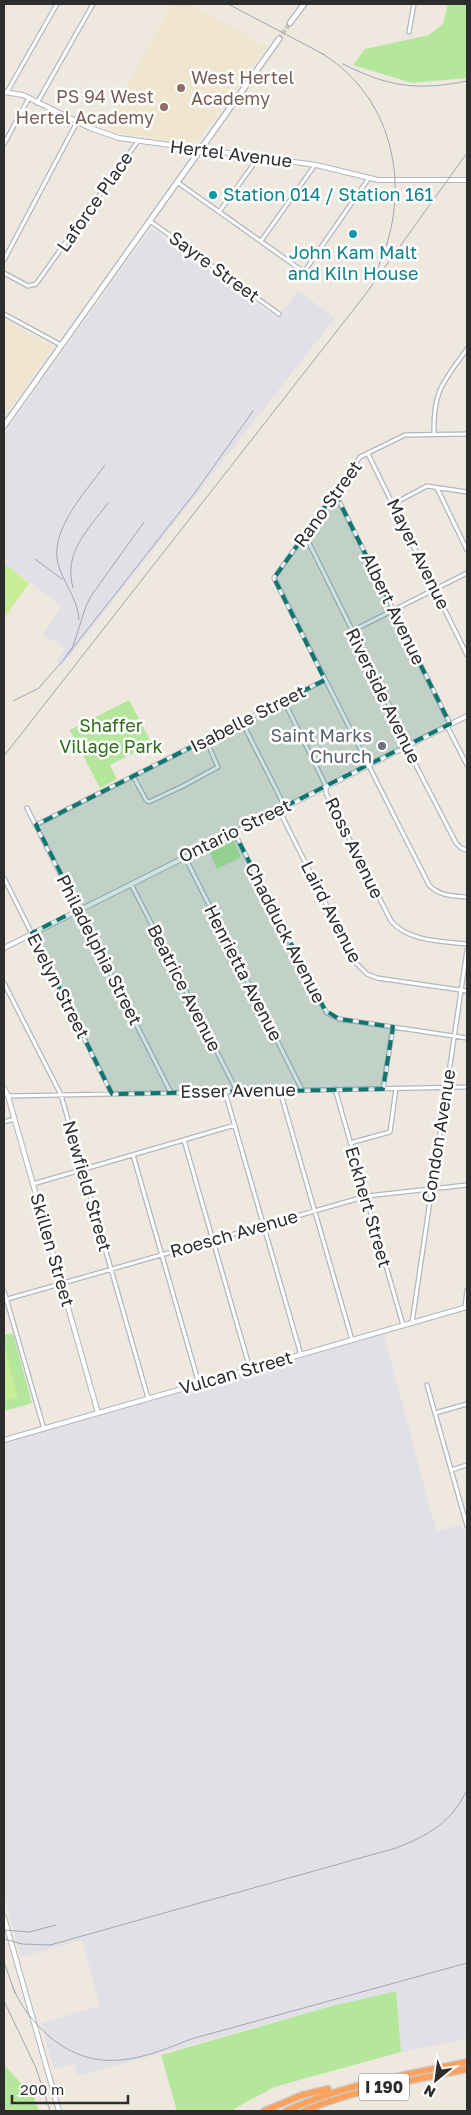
<svg xmlns="http://www.w3.org/2000/svg" width="471" height="2115" viewBox="0 0 471 2115" font-family="'Golos Text',sans-serif">
<style>
.industrial{fill:#e2e0e7}
.education{fill:#f0e5cf}
.green{fill:#b4e69b}
.pitch{fill:#c8ed97}
.lines{fill:none;stroke-linecap:round;stroke-linejoin:round}
.secondary-tunnel{stroke:#c7c3bb;stroke-width:4.5;stroke-dasharray:4.5 2;stroke-linecap:butt}
.minor-casing{stroke:#b3b6c0;stroke-width:5.5}
.tertiary-casing{stroke:#b3b6c0;stroke-width:6}
.secondary-casing{stroke:#b3b6c0;stroke-width:7}
.motorway-casing{stroke:#c8c8c8;stroke-width:8}
.minor{stroke:#fff;stroke-width:3}
.tertiary{stroke:#fff;stroke-width:4}
.secondary{stroke:#fff;stroke-width:4.5}
.motorway{stroke:#ffa15a;stroke-width:5.5}
.rail{stroke:#a1a5b7;stroke-width:1}
.marked{fill:#0f766e;fill-opacity:0.2;stroke:#0f766e;stroke-width:4;stroke-dasharray:10 6;stroke-linejoin:round}
.education-dot{fill:#8d6e63;stroke:#fff;stroke-width:2}
.culture-dot{fill:#0f9aa8;stroke:#fff;stroke-width:2}
.worship-dot{fill:#6b7280;stroke:#fff;stroke-width:2}
.labels{text-anchor:middle;stroke-width:5;stroke-linejoin:round;paint-order:stroke}
.shield{fill:#fff;stroke:#6c6c6c;stroke-width:1}
.shield-label{font-size:16px;font-weight:bold;fill:#2d2d2d}
.education-label{font-size:18px;fill:#785e54;stroke:#fff;text-anchor:start}
.street-label{font-size:18px;fill:#2d2d2d;stroke:#fff}
.culture-label{font-size:18px;fill:#0d838f;stroke:#fff;text-anchor:start}
.park-label{font-size:18px;fill:#2b6e19;stroke:#fff}
.worship-label{font-size:18px;fill:#5b616d;stroke:#fff;text-anchor:end}
</style>
<rect width="100%" height="100%" fill="#eee8df"/>
<!-- industrial -->
<path class="industrial" d="M151 228 277 318 298 291 335 318 62 666 56 661 64 650 63 647 52 639 50 640 42 635 62 606 4 563V434Z
M383 1331 436 1531 461 1525 464 1531H467V2039L401 2052 395 1991 328 2007 78 2076 74 2064 54 2069 41 2023 100 2006 82 1940 21 1957 4 1897V1441Z"/>
<!-- education -->
<path class="education" d="M172 4H190L267 47 194 144 114 132 104 129Z
M4 320 53 347 4 416Z"/>
<!-- green -->
<path class="green" d="M448 4H467V78L412 83 353 65 365 49 429 35 443 24Z
M129 700 152 744 110 765 117 779 100 788 70 730Z
M233 839 241 857 217 869 209 851Z
M13 1333 32 1403 4 1411V1335Z
M396 1991 401 2052 274 2087 230 2111H177L161 2055 328 2007Z
M4 2065 34 2097 39 2111H4Z"/>
<!-- pitch -->
<path class="pitch" d="M4 563 29 583 6 616 4 615Z
M4 1343 18 1398 4 1401Z"/>
<g class="lines">
<!-- secondary-tunnel -->
<path class="secondary-tunnel" d="M279 39 290 23"/>
<defs>
<path id="minor" d="M409 32 414 4
M7 92 57 4
M37 103 93 4
M4 144 29 98
M177 182 304 272 369 178
M219 212 258 158
M150 221 279 314
M261 241 315 165
M4 260 77 122
M4 273 28 286 36 284 138 141
M4 314 61 345
M434 434C433 390 443 383 467 349
M467 434 405 435 360 457 274 578 429 885C439 896 453 896 467 897
M368 454 467 655
M437 488 467 550
M335 493 450 724
M393 504 427 486 467 492
M305 535 407 741 408 750 456 843 461 848 467 850
M352 631 467 573
M284 701 326 786V793L391 921C409 942 442 941 467 944
M242 722 285 807
M447 726 467 765
M133 776 146 800 149 802 183 786 218 767 206 740
M27 808 171 1093
M279 810 355 962 367 974 377 978 467 991
M36 825 325 680
M234 832 319 1000 327 1013 339 1019 467 1038
M185 857 302 1090
M4 878 112 1094
M131 884 237 1091
M4 983 61 1095 148 1398
M335 1089 403 1325
M383 1089 393 1027
M280 1091 352 1340
M225 1092 301 1355
M8 1096 467 1087
M4 1122 14 1119
M184 1140 250 1369
M350 1143 390 1132 396 1088
M133 1155 199 1384
M33 1184 235 1125
M4 1291 44 1429
M4 1300 367 1196 467 1185
M465 1307 467 1290
M412 1323 467 950
M427 1385 467 1526
M435 1413 467 1404
M451 1470 467 1465"/>
<path id="tertiary" d="M4 92 23 95 90 128 119 138 316 165 378 180H467
M4 948 467 716
M4 1088 8 1096 98 1413
M4 1440 467 1307
M4 1917 59 2111"/>
<path id="secondary" d="M290 23 304 4
M4 426 279 39"/>
<path id="motorway" d="M264 2111 302 2095 328 2089
M286 2111C344 2084 405 2075 467 2062
M304 2111C356 2089 412 2081 467 2069"/>
</defs>
<!-- minor casing -->
<use href="#minor" class="minor-casing"/>
<!-- tertiary casing -->
<use href="#tertiary" class="tertiary-casing"/>
<!-- secondary casing -->
<use href="#secondary" class="secondary-casing"/>
<!-- motorway casing -->
<use href="#motorway" class="motorway-casing"/>
<!-- minor -->
<use href="#minor" class="minor"/>
<!-- tertiary -->
<use href="#tertiary" class="tertiary"/>
<!-- secondary -->
<use href="#secondary" class="secondary"/>
<!-- motorway -->
<use href="#motorway" class="motorway"/>
<!-- rail -->
<path class="rail" d="M228 4 325 55
M321 53C397 98 414 197 375 273
M343 64C388 87 418 91 467 81
M35 559 62 579
M73 588C63 552 88 530 108 503
M79 620C78 601 67 588 60 570 45 534 85 493 105 465
M65 658 194 494 253 411
M13 701 39 688 65 658 73 646 86 606 91 596 144 522
M4 756 365 295 467 153
M4 1930 29 1932 56 1925
M4 1939 22 1944 50 1945 396 1848C429 1835 451 1823 467 1790
M4 1962 15 1993
M13 1988C22 2008 33 2022 50 2037 96 2075 140 2060 191 2039L467 1963
M4 2001 36 2068 50 2111"/>
</g>
<!-- marked area -->
<path class="marked" d="M335 493 450 724 234 832 325 1010 339 1019 393 1027 383 1089 112 1094 32 933 79 909 36 825 325 680 274 578Z"/>
<!-- markers -->
<g class="education-dot">
<circle cx="181" cy="88" r="5"/>
<circle cx="164" cy="107" r="5"/>
</g>
<g class="culture-dot">
<circle cx="213" cy="195" r="5"/>
<circle cx="353" cy="234" r="5"/>
</g>
<circle class="worship-dot" cx="382" cy="746" r="5"/>
<g class="labels">
<!-- shield labels -->
<rect class="shield" x="359" y="2073.5" width="50" height="27" rx="4"/>
<g class="shield-label">
<text x="384" y="2093">I 190</text>
</g>
<!-- education labels -->
<g class="education-label">
<text x="191" y="84">West Hertel<tspan x="191" dy="21">Academy</tspan></text>
<text x="154" y="103" text-anchor="end">PS 94 West<tspan x="154" dy="21">Hertel Academy</tspan></text>
</g>
<!-- street labels -->
<g class="street-label">
<text transform="translate(231 154) rotate(7)" y="6">Hertel Avenue</text>
<text transform="translate(95 202) rotate(-55)" y="6">Laforce Place</text>
<text transform="translate(214 267) rotate(36)" y="6">Sayre Street</text>
<text transform="translate(328 504) rotate(-54)" y="6">Rano Street</text>
<text transform="translate(418 554) rotate(64)" y="6">Mayer Avenue</text>
<text transform="translate(393 609) rotate(64)" y="6">Albert Avenue</text>
<text transform="translate(383 696) rotate(64)" y="6">Riverside Avenue</text>
<text transform="translate(248 719) rotate(-27)" y="6">Isabelle Street</text>
<text transform="translate(235 831) rotate(-26)" y="6">Ontario Street</text>
<text transform="translate(354 848) rotate(64)" y="6">Ross Avenue</text>
<text transform="translate(331 912) rotate(63)" y="6">Laird Avenue</text>
<text transform="translate(285 933) rotate(63)" y="6">Chadduck Avenue</text>
<text transform="translate(99 950) rotate(63)" y="6">Philadelphia Street</text>
<text transform="translate(243 973) rotate(63)" y="6">Henrietta Avenue</text>
<text transform="translate(58 986) rotate(63)" y="6">Evelyn Street</text>
<text transform="translate(184 988) rotate(63)" y="6">Beatrice Avenue</text>
<text transform="translate(238 1091) rotate(-1)" y="6">Esser Avenue</text>
<text transform="translate(439 1136) rotate(-81)" y="6">Condon Avenue</text>
<text transform="translate(87 1186) rotate(74)" y="6">Newfield Street</text>
<text transform="translate(368 1207) rotate(74)" y="6">Eckhert Street</text>
<text transform="translate(234 1234) rotate(-16)" y="6">Roesch Avenue</text>
<text transform="translate(52 1250) rotate(74)" y="6">Skillen Street</text>
<text transform="translate(236 1373) rotate(-16)" y="6">Vulcan Street</text>
</g>
<!-- culture labels -->
<g class="culture-label">
<text x="223" y="201">Station 014 / Station 161</text>
<text x="353" y="259" text-anchor="middle">John Kam Malt<tspan x="353" dy="21">and Kiln House</tspan></text>
</g>
<!-- park labels -->
<g class="park-label">
<text x="111" y="732">Shaffer<tspan x="111" dy="21">Village Park</tspan></text>
</g>
<!-- worship labels -->
<g class="worship-label">
<text x="372" y="742">Saint Marks<tspan x="372" dy="21">Church</tspan></text>
</g>
</g>
<!-- border -->
<rect width="471" height="2115" fill="none" stroke="#2d2d2d" stroke-width="10"/>
<!-- north arrow -->
<g transform="translate(436 2080) rotate(209)" stroke="#ffffff" stroke-width="4" paint-order="stroke">
<path d="M0-4L9 19L0 12L-9 19Z" fill="#2d2d2d"/>
<text y="-8" font-size="14" font-weight="bold" text-anchor="middle" fill="#2d2d2d">N</text>
</g>
<!-- scale -->
<path d="M12 2095v8h116v-8" fill="none" stroke="#2d2d2d" stroke-width="2.5"/>
<text x="20" y="2095" font-size="15" fill="#2d2d2d" stroke="#ffffff" stroke-width="4" paint-order="stroke">200 m</text>
</svg>
